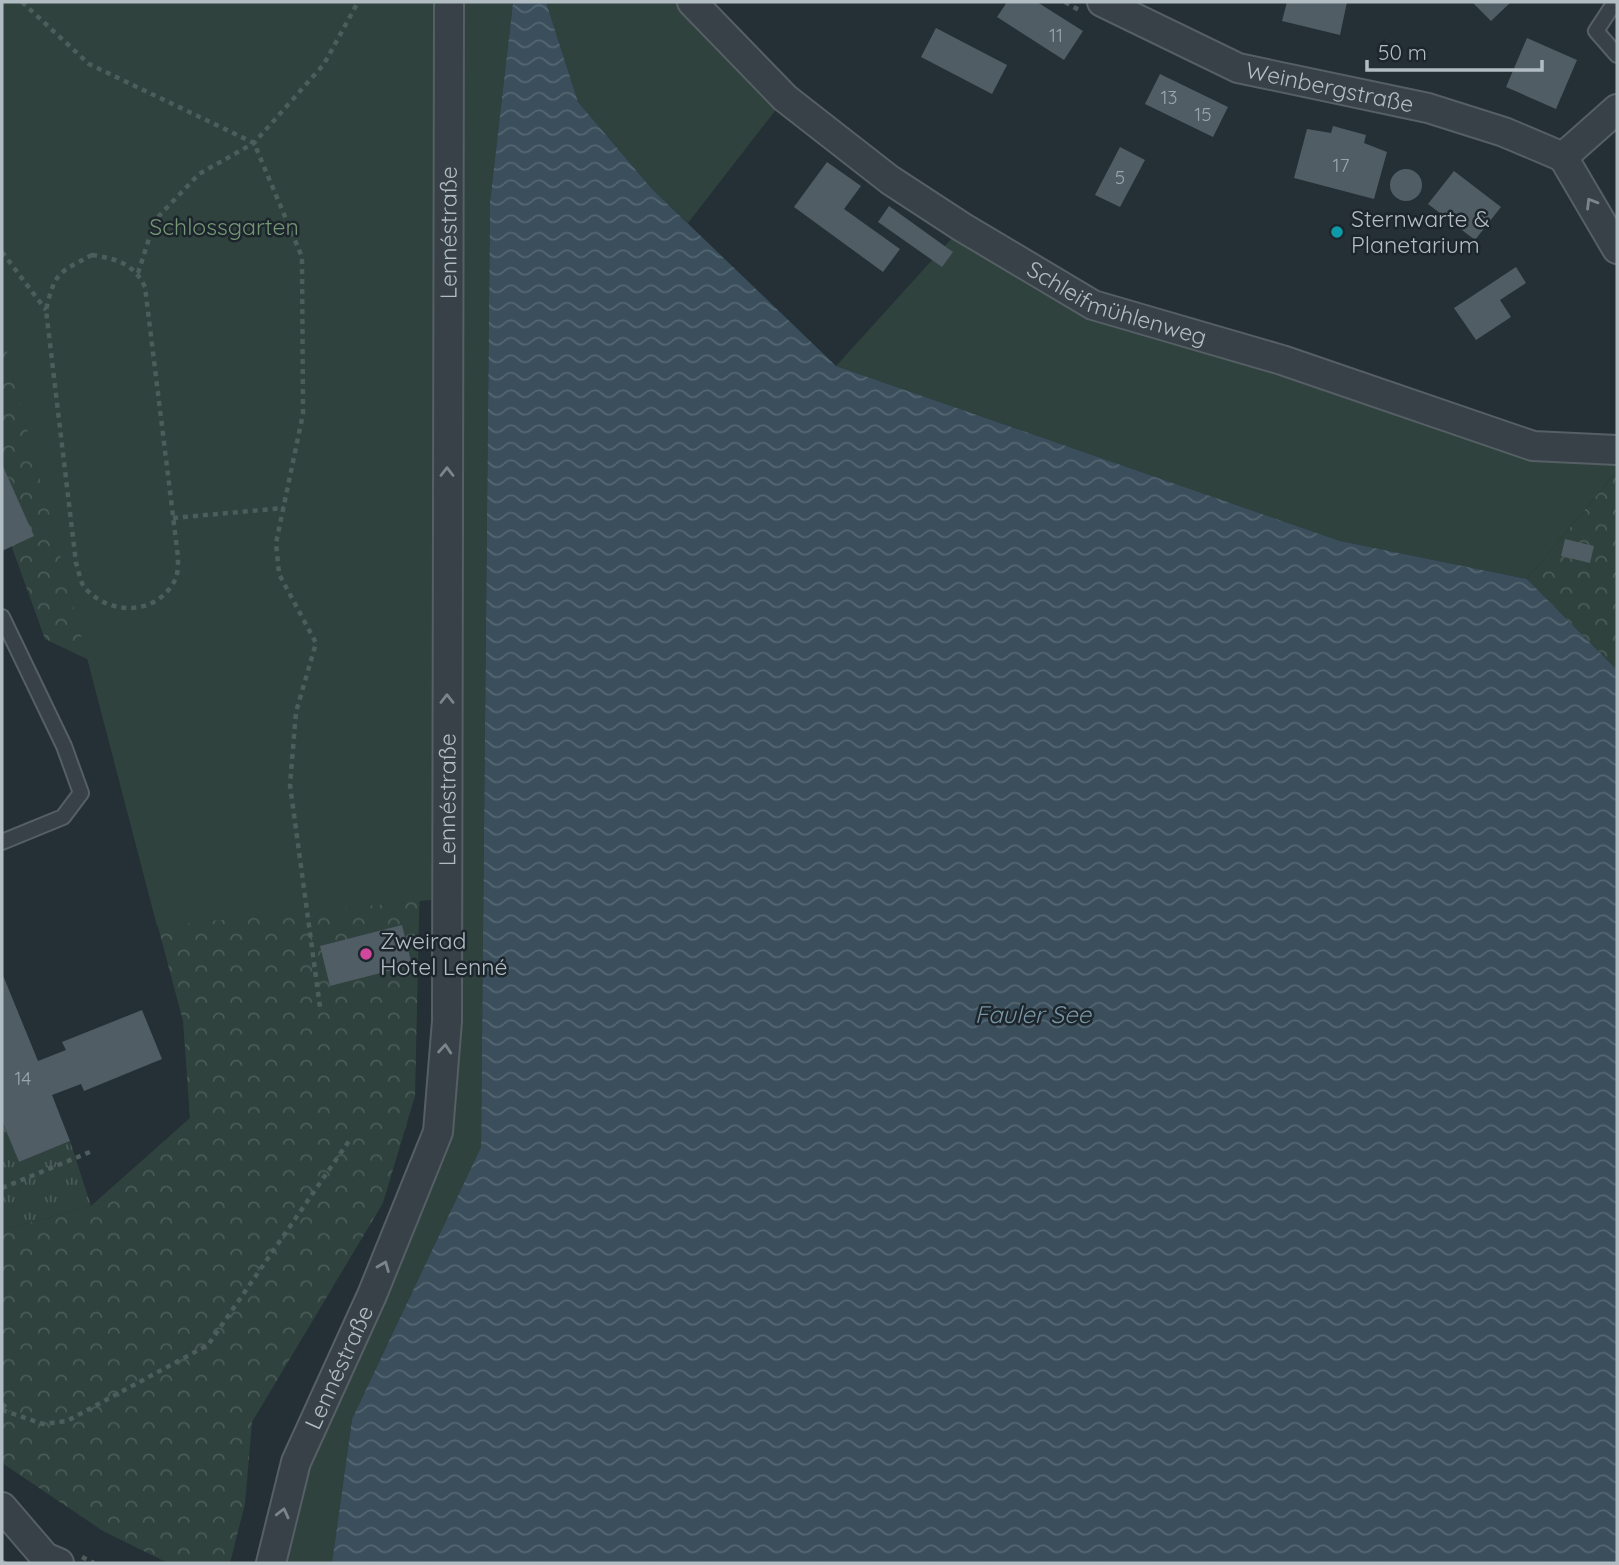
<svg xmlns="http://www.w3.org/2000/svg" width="1619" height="1565" viewBox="0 0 1619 1565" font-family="Quicksand,sans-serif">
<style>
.grass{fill:url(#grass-tufts)}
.forest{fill:url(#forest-crowns)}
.park{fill:#2f423d}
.water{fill:url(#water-waves)}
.building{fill:#505d65}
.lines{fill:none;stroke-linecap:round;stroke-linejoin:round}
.service-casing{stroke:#555f65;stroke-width:18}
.minor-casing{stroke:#555f65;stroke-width:32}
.path{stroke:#4d5d5b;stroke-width:4.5;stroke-dasharray:5 5;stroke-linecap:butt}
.service{stroke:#374147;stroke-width:14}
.minor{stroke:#374147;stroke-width:28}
.tram{stroke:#5f6b72;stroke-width:2}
.oneway{stroke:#7b858b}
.culture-dot{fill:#0f9aa8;stroke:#1d262c;stroke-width:2.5}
.hotel-dot{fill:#d1479c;stroke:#1d262c;stroke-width:2.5}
.labels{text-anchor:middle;stroke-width:5;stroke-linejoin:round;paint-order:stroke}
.number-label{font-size:19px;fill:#9aa4ac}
.street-label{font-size:23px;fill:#b2bcc3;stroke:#1d262c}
.poi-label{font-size:23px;fill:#b2bcc3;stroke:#1d262c;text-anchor:start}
.park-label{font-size:23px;fill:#749674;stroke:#1d262c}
.water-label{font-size:24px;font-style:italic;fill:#7794a3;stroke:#1d262c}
</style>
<defs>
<pattern id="grass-tufts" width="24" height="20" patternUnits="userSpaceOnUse" patternTransform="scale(1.75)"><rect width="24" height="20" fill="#2f423d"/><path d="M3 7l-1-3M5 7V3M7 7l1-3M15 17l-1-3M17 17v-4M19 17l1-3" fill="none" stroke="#4b5b57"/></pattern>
<pattern id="forest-crowns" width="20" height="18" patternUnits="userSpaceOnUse" patternTransform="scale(1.75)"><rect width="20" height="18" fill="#2f423d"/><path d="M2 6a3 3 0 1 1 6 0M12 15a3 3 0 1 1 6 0" fill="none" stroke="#4b5b57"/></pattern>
<pattern id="water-waves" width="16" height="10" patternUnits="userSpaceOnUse" patternTransform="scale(1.75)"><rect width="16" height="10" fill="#3a4f5b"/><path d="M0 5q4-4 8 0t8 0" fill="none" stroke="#546671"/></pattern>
</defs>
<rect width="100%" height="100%" fill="#243036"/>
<!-- grass -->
<path class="grass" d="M2 1121 19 1162 70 1141 91 1206 2 1230Z"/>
<!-- forest -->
<path class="forest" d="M2 2 426 610 415 1096 383 1203 252 1422 245 1504 230 1563H168L103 1531 2 1463V1230L91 1206 190 1118 183 1021 136 844 150 689 45 639 2 520Z
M1617 471V670L1527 579Z"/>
<!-- park -->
<path class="park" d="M2 2H513L490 202 481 1147 352 1419 332 1563H280L296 1462 438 1132 441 899 157 926 6 348 2 349Z
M546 2H692L785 98 688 223 652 189 578 102Z
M962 227 1093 305 1454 422 1617 450V471L1527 579 1340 541 836 366Z"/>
<!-- water -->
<path class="water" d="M513 2H546L578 102 652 189 836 366 1340 541 1527 579 1617 670V1563H332L352 1419 481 1147 490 202Z"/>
<!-- building -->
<path class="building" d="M1007 2H1037L1083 31 1064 60 997 17Z
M1287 2H1347L1340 35 1282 21Z
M1472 2H1511L1491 21Z
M936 28 1007 65 992 94 921 57Z
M1527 38 1577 60 1556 109 1506 87Z
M1160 74 1228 107 1213 137 1145 104Z
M1333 126 1366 135 1364 143 1387 152 1374 199 1294 178 1307 129 1331 133Z
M1120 147 1145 160 1120 207 1095 195Z
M827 162 861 186 844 209 900 249 883 272 794 207Z
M1390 185a16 16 0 1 1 32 0a16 16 0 1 1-32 0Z
M1454 171 1501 207 1475 240 1428 204Z
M889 206 953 252 942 267 878 222Z
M1516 267 1526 283 1500 300 1511 317 1476 340 1454 308Z
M2 464 34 536 2 551Z
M1565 539 1594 546 1590 563 1561 556Z
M402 925 412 965 330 986 320 946Z
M2 973 38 1061 66 1050 62 1042 142 1010 162 1059 84 1091 81 1084 52 1095 70 1141 19 1162 2 1121Z"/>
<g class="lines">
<defs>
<path id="service" d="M1615 2 1596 31 1617 55
M2 617 64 746 81 793 63 817 2 842"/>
<g id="minor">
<path id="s1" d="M692 2 785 98 890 180 962 227 1093 305 1282 360 1533 446 1617 450"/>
<path id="s2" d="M1102 2 1238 68 1428 108 1504 132 1563 157 1617 109"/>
<path d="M1563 157 1617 249"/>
<path d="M2 1507 45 1557 59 1563"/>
<path id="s3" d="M271 1563 296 1462 372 1295 438 1132 447 1021 449 2"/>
</g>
</defs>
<!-- service casing -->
<use href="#service" class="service-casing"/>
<!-- minor casing -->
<use href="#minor" class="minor-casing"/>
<!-- path -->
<path class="path" d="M22 2 89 64 254 143 302 257 303 414 276 543 279 574 316 643 296 712 290 785 320 1007
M1065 2 1079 10
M2 252 46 310
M92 255C117 259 133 263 145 287L178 557C178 563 178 573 176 578 159 615 111 617 85 588 80 582 79 571 76 563L46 310C55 272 58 273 92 255Z
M138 273 155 220 199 174 254 143 324 64 358 2
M173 518 284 508
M2 1188 90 1152
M1615 1325H1617
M1615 1388H1617
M2 1404 10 1411
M2 1410 43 1424 67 1421 208 1345 349 1141
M82 1557 94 1563"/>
<!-- service -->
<use href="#service" class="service"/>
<!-- minor -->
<use href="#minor" class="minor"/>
<!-- tram -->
<path class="tram" d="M2 1560 7 1563"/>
</g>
<!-- one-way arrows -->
<defs><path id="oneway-chevron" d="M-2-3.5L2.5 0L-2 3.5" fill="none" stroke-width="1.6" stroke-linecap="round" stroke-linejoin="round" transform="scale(1.75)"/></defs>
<g class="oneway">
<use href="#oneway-chevron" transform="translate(1591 203) rotate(-121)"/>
<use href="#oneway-chevron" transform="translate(447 472) rotate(-90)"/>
<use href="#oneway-chevron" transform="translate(447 699) rotate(-90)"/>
<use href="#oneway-chevron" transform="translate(445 1049) rotate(-85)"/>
<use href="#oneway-chevron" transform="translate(384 1266) rotate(-68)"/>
<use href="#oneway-chevron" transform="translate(283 1513) rotate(-76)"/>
</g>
<!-- markers -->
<circle class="culture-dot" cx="1337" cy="232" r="7"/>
<circle class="hotel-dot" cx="366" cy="954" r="7"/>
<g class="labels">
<!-- number labels -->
<g class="number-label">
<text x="1056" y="42">11</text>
<text x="1169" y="104">13</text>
<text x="1203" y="121">15</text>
<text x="1341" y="172">17</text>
<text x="1120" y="184">5</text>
<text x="23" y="1085">14</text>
</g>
<!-- street labels -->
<g class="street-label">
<text dy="8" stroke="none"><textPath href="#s2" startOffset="245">Weinbergstraße</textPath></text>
<text dy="8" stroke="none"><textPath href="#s3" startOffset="1363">Lennéstraße</textPath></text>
<text dy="8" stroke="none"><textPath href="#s1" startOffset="527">Schleifmühlenweg</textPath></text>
<text dy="8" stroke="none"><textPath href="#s3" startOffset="796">Lennéstraße</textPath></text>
<text dy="8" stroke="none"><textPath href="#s3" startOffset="208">Lennéstraße</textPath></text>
</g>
<!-- poi labels -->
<g class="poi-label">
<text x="1351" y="227">Sternwarte &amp;<tspan x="1351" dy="26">Planetarium</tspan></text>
<text x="380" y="949">Zweirad<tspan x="380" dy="26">Hotel Lenné</tspan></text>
</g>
<!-- park labels -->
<g class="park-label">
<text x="224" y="235">Schlossgarten</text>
</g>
<!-- water labels -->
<g class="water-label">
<text x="1033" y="1023">Fauler See</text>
</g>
</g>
<!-- border -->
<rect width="1619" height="1565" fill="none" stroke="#b2bcc3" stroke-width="7"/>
<!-- scale -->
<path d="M1367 60v10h175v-10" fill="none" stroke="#b2bcc3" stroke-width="3.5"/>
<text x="1378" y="60" font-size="21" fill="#b2bcc3" stroke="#1d262c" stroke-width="5" paint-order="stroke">50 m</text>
</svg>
